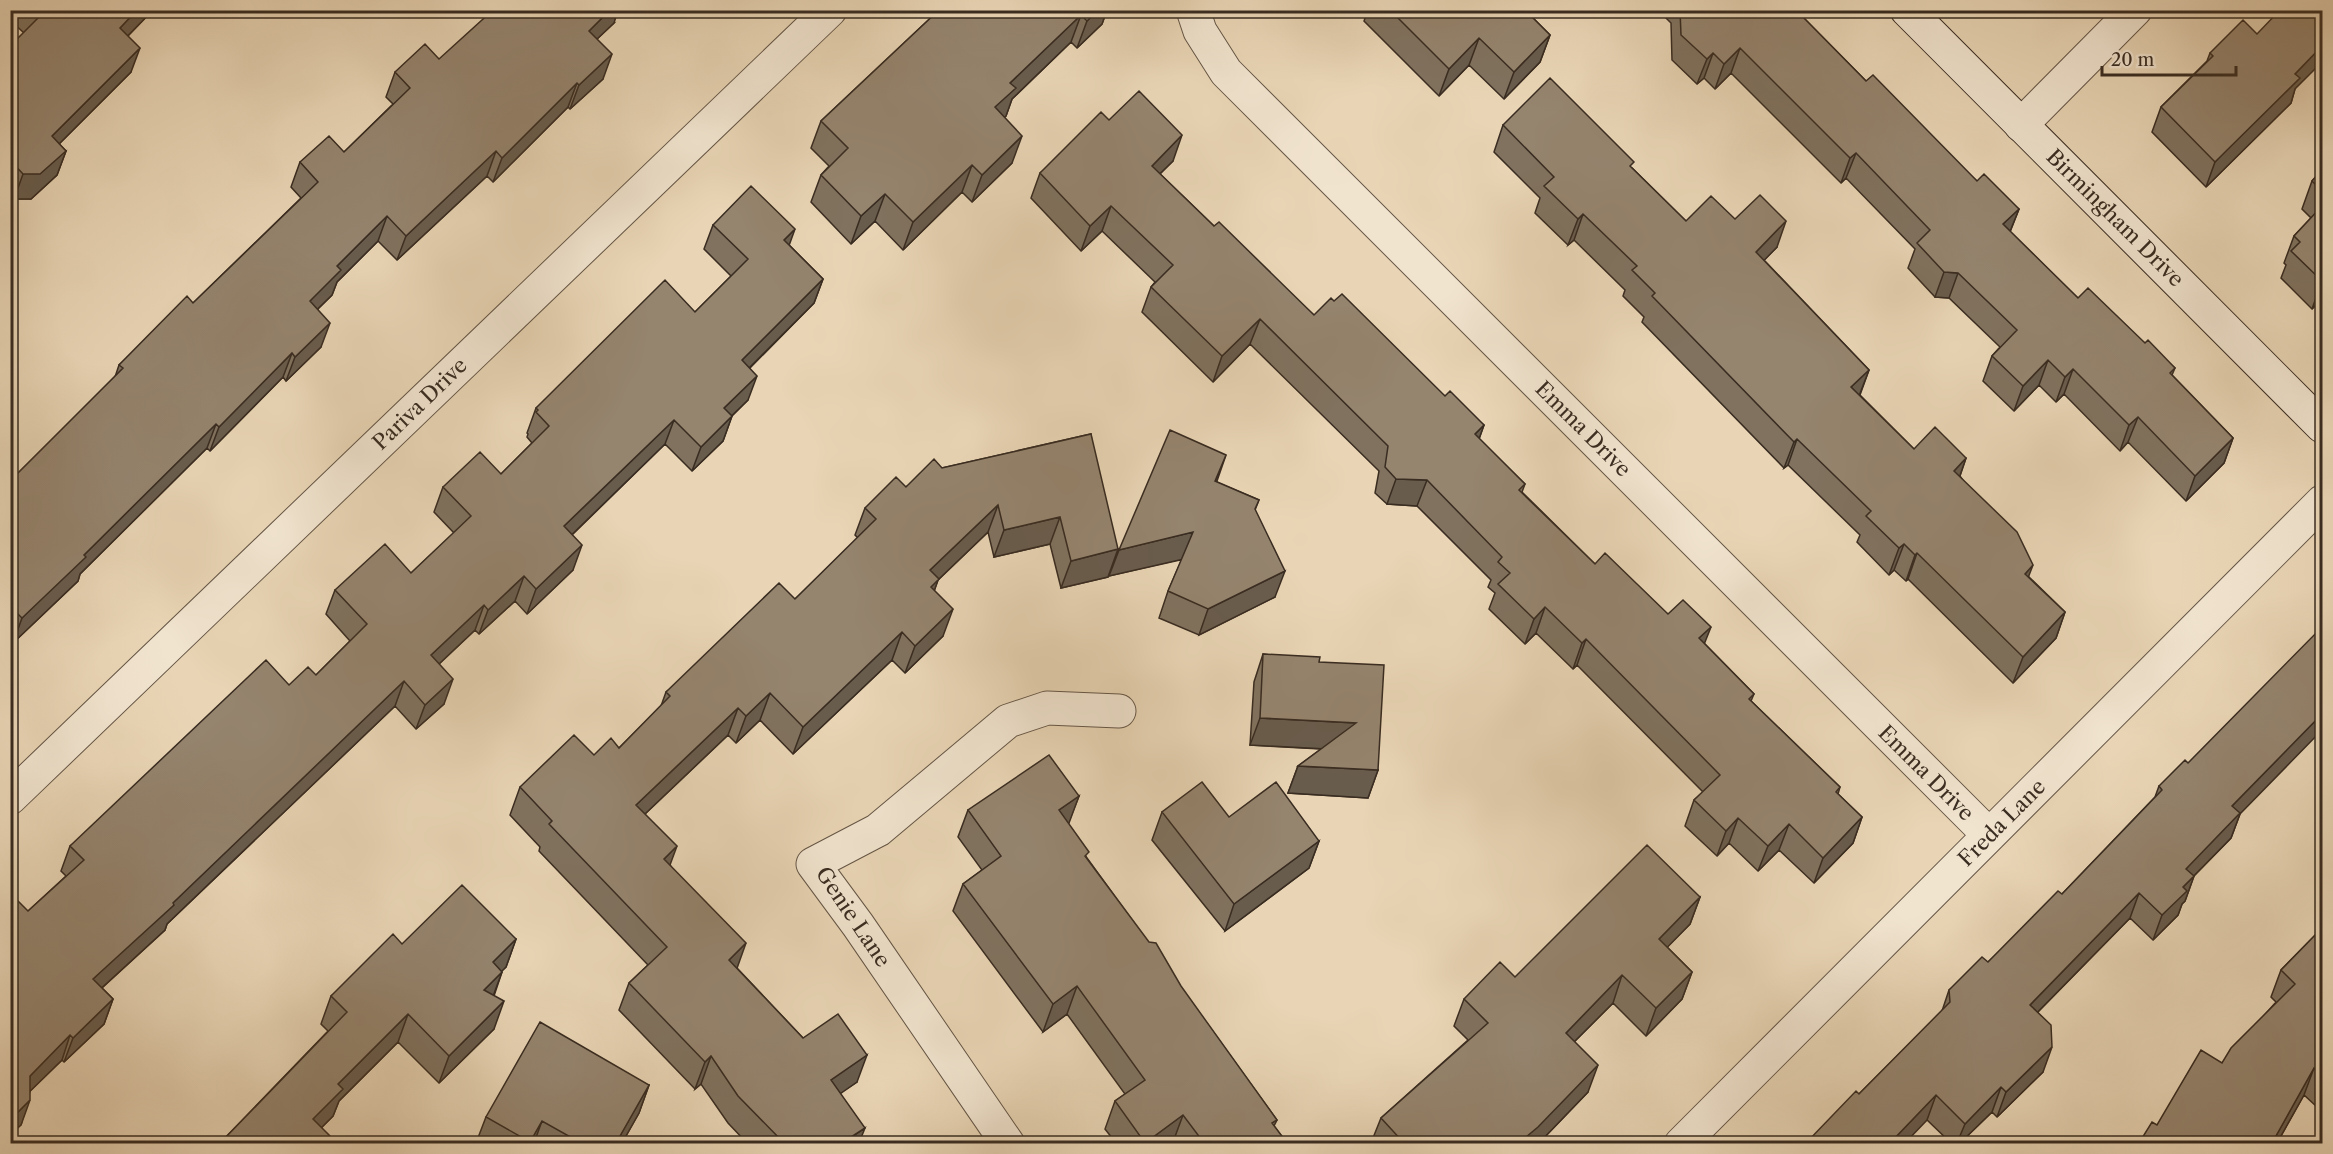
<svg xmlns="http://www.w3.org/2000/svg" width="2333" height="1154" viewBox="0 0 2333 1154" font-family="'Libre Caslon Text',serif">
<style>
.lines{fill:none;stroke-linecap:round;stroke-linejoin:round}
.minor-casing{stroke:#655646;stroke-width:35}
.secondary-casing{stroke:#392c21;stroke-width:35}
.minor{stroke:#f1e4cf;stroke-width:33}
.secondary{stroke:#f1e4cf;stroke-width:33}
.wall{fill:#80725f;stroke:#392c21;stroke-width:1.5}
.shaded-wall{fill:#685c4d;stroke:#392c21;stroke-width:1.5}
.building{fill:#95846e;stroke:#392c21;stroke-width:1.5}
.labels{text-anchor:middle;stroke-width:4.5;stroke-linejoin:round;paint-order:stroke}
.street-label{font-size:21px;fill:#392c21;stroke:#f1e4cf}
</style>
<rect width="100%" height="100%" fill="#e9d5b5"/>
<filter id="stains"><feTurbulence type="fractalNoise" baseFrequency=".00333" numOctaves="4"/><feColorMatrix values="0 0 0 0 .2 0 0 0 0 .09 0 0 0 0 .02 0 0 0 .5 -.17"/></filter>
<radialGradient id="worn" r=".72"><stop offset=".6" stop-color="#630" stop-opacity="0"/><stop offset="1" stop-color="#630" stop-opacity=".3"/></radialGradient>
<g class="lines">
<defs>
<path id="minor" d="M1193 10 1200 31 1226 72 1989 835
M2021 125 2135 10
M10 798 830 10
M1008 1144 858 925 813 864 878 830 1008 721 1047 708 1119 711
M1681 1144 2322 502"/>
<path id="secondary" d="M1907 10 2322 426"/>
</defs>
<!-- minor casing -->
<use href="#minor" class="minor-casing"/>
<!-- secondary casing -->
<use href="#secondary" class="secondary-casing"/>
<!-- minor -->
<use href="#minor" class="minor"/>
<!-- secondary -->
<use href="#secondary" class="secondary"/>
</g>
<!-- wall -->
<path class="wall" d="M14 10H153L128 36 131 72 59 144 66 151 57 175 31 199H14L10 195V46L24 33 10 20Z
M939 10H1107L1102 24 1077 48 1071 42 1012 99 1006 116 1004 117 1012 163 972 202 962 192 903 250 875 221 851 244 811 202 821 175 829 166 811 148 821 121Z
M1368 10H1525L1550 35 1540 62 1504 99 1469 65 1439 96 1364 21Z
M1658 10H1796L1866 81 1977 181 2019 209 2010 232 2078 298 2145 343 2175 368 2172 375 2233 438 2224 463 2186 501 2128 442 2120 451 2064 394 2056 402 2039 385 2014 411 1983 381 1992 356 2000 347 1949 298 1935 297 1908 268 1915 249 1846 178 1841 183 1731 73 1715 89 1704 78 1697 84 1672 60 1671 23Z
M614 23 597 39 603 79 570 109 568 107 493 182 487 176 397 260 378 241 337 282 332 295 318 309 321 347 286 381 283 377 210 451 207 448 80 574 78 581 13 643 10 640V481L115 377 119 365 193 303 301 198 291 187 300 162 344 152 393 104 386 97 395 72 439 59Z
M2257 34 2295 89 2291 103 2206 187 2152 132 2161 107 2207 61 2210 53Z
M1109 120 1173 161 1160 174 1214 226 1314 315 1445 396 1484 425 1479 439 1525 484 1522 492 1595 564 1668 614 1705 644 1754 694 1751 701 1840 787 1838 794 1862 817 1853 843 1814 883 1779 850 1758 871 1729 843 1717 856 1685 826 1694 800 1703 792 1577 665 1573 669 1536 633 1525 644 1489 609 1495 593 1488 587 1491 580 1417 506 1387 504 1375 493 1379 471 1250 344 1213 382 1142 312 1151 287 1155 282 1102 231 1081 251 1031 198 1040 173Z
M1503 125 1632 168 1686 221 1735 219 1777 247 1764 260 1869 370 1860 395 1914 449 1966 458 1960 476 2029 577 2065 612 2056 638 2013 683 1908 579 1906 581 1894 570 1889 575 1857 542 1860 535 1788 465 1784 468 1642 322 1644 317 1623 296 1625 290 1574 240 1568 245 1535 213 1540 198 1494 152Z
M2322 170V299L2312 309 2281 278 2286 265 2284 263 2294 236 2311 218 2302 209 2312 181Z
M713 225 789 245 823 279 814 303 750 368 748 400 732 416 723 441 692 471 665 444 572 535 573 570 527 614 515 601 479 634 475 630 439 664 444 704 416 729 395 706 167 924 165 930 102 988 113 999 104 1024 64 1062 62 1060 30 1091 21 1125 28 911 66 876 61 871 70 846 289 685 316 675 350 641 326 614 335 590 411 573 454 533 434 512 443 487 501 474 532 443 527 437 528 434 527 433 536 408 695 312 731 276 704 249Z
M1091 434 1108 577 1061 588 1050 544 994 557 988 532 938 580 934 591 943 636 905 673 892 660 793 754 760 720 736 743 728 735 645 814 670 865 737 968 803 1038 857 1082 840 1093 859 1143H747L728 1123 701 1084 695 1089 619 1010 629 983 648 965 539 851 540 847 510 815 520 787 594 755 619 748 661 706 666 692 795 599 858 538 855 535 865 508 942 468Z
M1216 482 1259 500 1255 510 1275 597 1199 635 1159 618 1168 591 1182 559 1109 576 1119 550Z
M1263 654 1319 662 1378 770 1368 798 1288 793 1298 766 1321 749 1250 745 1254 682Z
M2159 786 2240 814 2231 838 2194 876 2185 901 2182 904 2178 915 2153 940 2130 918 2038 1012 2043 1072 1997 1117 1992 1112 1960 1143H1951L1927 1120 1859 1094 1942 1011 1949 990 1988 962 2062 894 2155 797Z
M1079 796 1068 824 1087 858 1277 1120 1274 1126 1287 1143H1174L1173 1142 1172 1143H1116L1105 1129 1115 1101 1125 1094 1067 1014 1043 1032 953 911 963 884 982 870 958 837 968 810Z
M1162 812 1229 817 1319 841 1309 868 1225 931 1152 840Z
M1700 897 1690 924 1667 947 1692 972 1682 999 1646 1036 1613 1003 1574 1042 1588 1092 1539 1143H1371L1381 1118 1468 1040 1454 1026 1464 999Z
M2322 928V1101L2317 1107 2304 1095 2277 1143H2139L2222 1063 2276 1002 2271 997 2281 970Z
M516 939 506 967 501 971 502 972 494 996V1029L439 1083 398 1042 339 1101 333 1116 321 1128 337 1143H223L225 1138 328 1031 321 1024 331 996 402 944Z
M649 1085 639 1113 622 1143H476L486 1117Z"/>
<!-- shaded-wall -->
<path class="shaded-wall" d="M137 10H153L111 53 120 28Z
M610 10H618L614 23 580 55 589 31Z
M1098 10H1107L1102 24 1077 48 1087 21Z
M1081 15 1071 42 1012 99 1006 116 985 135 995 107 1010 83Z
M1550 35 1540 62 1504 99 1514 72Z
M1479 38 1469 65 1439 96 1449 69Z
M2322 46V62L2295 89 2291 103 2206 187 2215 162 2295 74Z
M140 48 131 72 43 160 52 136Z
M1740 48 1731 73 1715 89 1724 64Z
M1713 53 1704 78 1697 84 1707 59Z
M612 54 603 79 570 109 579 85Z
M577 83 568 107 493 182 502 158Z
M1182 135 1173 161 1142 191 1152 166Z
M1022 136 1012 163 972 202 982 175Z
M66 151 57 175 31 199H14L23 174Z
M496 151 487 176 397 260 406 236Z
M1856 153 1846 178 1841 183 1850 158Z
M972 165 962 192 903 250 913 222Z
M885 194 875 221 851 244 861 216Z
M1111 206 1102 231 1081 251 1090 226Z
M2019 209 2009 234 2003 224Z
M1583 214 1574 240 1568 245 1578 219Z
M387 216 378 241 337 282 332 295 301 325 310 301 337 266Z
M1786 221 1777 247 1747 278 1756 252Z
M795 229 786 254 784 240Z
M1944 272 1958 273 1949 298 1935 297Z
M823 279 814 303 733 384 742 360Z
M2322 281V299L2312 309Z
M1260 319 1250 344 1213 382 1222 356Z
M330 323 321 347 286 381 295 357Z
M292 353 283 377 210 451 219 427Z
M2048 360 2039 385 2014 411 2023 386Z
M2073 369 2064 394 2056 402 2065 377Z
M1869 370 1859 396 1851 387Z
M757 376 748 400 715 432 724 408Z
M732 416 723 441 692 471 701 447Z
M2138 417 2128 442 2120 451 2129 425Z
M674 420 665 444 555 551 564 526Z
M216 424 207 448 80 574 78 581 13 643 22 618 84 555Z
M1484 425 1475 450V434Z
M2233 438 2224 463 2186 501 2195 476Z
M1797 439 1788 465 1784 468 1794 442Z
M1226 455 1217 481H1215Z
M1966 458 1957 484 1954 471Z
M1396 479 1427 480 1417 506 1387 504Z
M998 505 988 532 938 580 929 606 930 570Z
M1060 517 1050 544 994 557 1004 530Z
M1193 532 1184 559 1109 576 1119 550Z
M1904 544 1894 570 1889 575 1899 548Z
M582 545 573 570 527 614 536 589Z
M1118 549 1108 577 1061 588 1071 561Z
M1917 553 1908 579 1906 581 1915 555Z
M2033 565 2023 591 2025 574Z
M1285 571 1275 597 1199 635 1208 609Z
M524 576 515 601 479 634 488 610Z
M484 605 475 630 422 680 431 655Z
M1545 607 1536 633 1525 644 1534 619Z
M953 609 943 636 905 673 915 646Z
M2065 612 2056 638 2013 683 2023 657Z
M17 613 10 633V625L13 618Z
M1711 627 1701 652 1699 638Z
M902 632 892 660 793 754 803 727Z
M1586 639 1577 665 1573 669 1582 643Z
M453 679 444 704 416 729 425 705Z
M404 681 395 706 167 924 165 930 84 1004 93 979Z
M770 693 760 720 736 743 746 716Z
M738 708 728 735 626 832 636 805Z
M2322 714V730L2240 814 2231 838 2177 893 2186 869 2232 806Z
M1260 718 1356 723 1346 750 1250 745Z
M1298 766 1378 770 1368 798 1288 793Z
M1079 796 1069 823 1049 838 1059 810Z
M1862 817 1853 843 1814 883 1823 858Z
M1738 818 1729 843 1717 856 1726 831Z
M1789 824 1779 850 1758 871 1768 846Z
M1319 841 1309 868 1225 931 1234 904Z
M677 846 667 873 664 859Z
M2194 876 2185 901 2182 904 2178 915 2153 940 2162 915 2183 887Z
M2139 893 2130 918 2021 1029 2030 1005Z
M1700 897 1690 924 1649 966 1659 939Z
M516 939 506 967 483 990 493 962Z
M746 943 736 971 729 960Z
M502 972 492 999 484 990Z
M1692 972 1682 999 1646 1036 1656 1008Z
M1622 975 1613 1003 1556 1060 1566 1033Z
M1077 986 1067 1014 1043 1032 1053 1004Z
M113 999 104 1024 64 1062 73 1038Z
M504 1001 494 1029 439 1083 449 1056Z
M408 1014 398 1042 339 1101 333 1116 306 1143 313 1119 338 1084Z
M70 1035 62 1060 21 1100 30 1076Z
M2052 1047 2043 1072 1997 1117 2006 1092Z
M867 1055 857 1082 821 1107 831 1080Z
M711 1056 701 1084 695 1089 705 1062Z
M1598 1065 1588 1092 1539 1143H1519Z
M2314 1068 2304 1095 2277 1143H2272Z
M649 1085 639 1113 622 1143H616Z
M2001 1087 1992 1112 1960 1143H1957L1965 1124Z
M2322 1091V1101L2317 1107Z
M1936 1095 1927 1120 1905 1143H1890Z
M30 1100 21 1125 10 1135V1120Z
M1183 1115 1173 1142 1172 1143H1145Z
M542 1121 534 1143H529Z
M865 1128 859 1143H842Z"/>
<!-- building -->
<path class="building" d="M34 10H137L120 28 140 48 52 136 66 151 40 174H23L10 160V46L40 16Z
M493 10H610L589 31 612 54 579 85 577 83 502 158 496 151 406 236 387 216 337 266 341 270 310 301 330 323 295 357 292 353 219 427 216 424 84 555 86 557 22 618 17 613 13 618 10 615V481L123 368 119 365 187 296 193 303 318 182 300 162 329 136 344 152 410 88 395 72 425 44 439 59Z
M939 10H1098L1087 21 1081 15 1010 83 1016 88 995 107 1022 136 982 175 972 165 913 222 885 194 861 216 821 175 848 148 821 121Z
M1390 10H1525L1550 35 1514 72 1479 38 1449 69Z
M1680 10H1796L1866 81 1873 75 1977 181 1984 174 2019 209 2003 224 2078 298 2088 288 2145 343 2148 340 2175 368 2170 373 2233 438 2195 476 2138 417 2129 425 2073 369 2065 377 2048 360 2023 386 1992 356 2017 330 1958 273 1944 272 1917 243 1930 230 1856 153 1850 158 1740 48 1724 64 1713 53 1707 59 1681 35Z
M2280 10H2322V46L2295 74 2300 78 2215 162 2161 107 2213 56 2210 53 2243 20 2257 34Z
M1550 78 1634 162 1630 166 1686 221 1711 196 1735 219 1760 195 1786 221 1756 252 1869 370 1851 387 1914 449 1935 427 1966 458 1954 471 2017 532 2033 565 2025 574 2065 612 2023 657 1917 553 1915 555 1904 544 1899 548 1866 516 1871 511 1797 439 1794 442 1652 296 1655 293 1632 270 1637 266 1583 214 1578 219 1544 186 1554 177 1503 125Z
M1139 91 1182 135 1152 166 1214 226 1219 222 1314 315 1331 298 1334 301 1342 294 1445 396 1450 391 1484 425 1475 434 1525 484 1519 490 1595 564 1605 553 1668 614 1683 600 1711 627 1699 638 1754 694 1749 699 1840 787 1836 792 1862 817 1823 858 1789 824 1768 846 1738 818 1726 831 1694 800 1720 775 1586 639 1582 643 1545 607 1534 619 1498 584 1510 573 1498 562 1502 557 1427 480 1396 479 1385 467 1388 446 1260 319 1222 356 1151 287 1173 265 1111 206 1090 226 1040 173 1101 112 1109 120Z
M2322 170V191L2312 181Z
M751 186 795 229 784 240 823 279 742 360 757 376 724 408 732 416 701 447 674 420 564 526 582 545 536 589 524 576 488 610 484 605 431 655 453 679 425 705 404 681 173 903 174 905 93 979 113 999 73 1038 70 1035 30 1076V1100L10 1120V902L15 898 28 911 84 860 70 846 266 660 289 685 308 667 316 675 367 624 335 590 385 544 411 573 471 516 443 487 480 452 501 474 549 426 536 412 538 410 536 408 665 280 695 312 748 259 713 225Z
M2322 206V281L2291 251 2300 242 2294 236Z
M1170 430 1226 455 1215 481 1259 500 1255 509 1285 571 1208 609 1168 591 1193 532 1119 550Z
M1091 434 1118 549 1071 561 1060 517 1004 530 998 505 930 570 939 579 931 587 953 609 915 646 902 632 803 727 770 693 746 716 738 708 636 805 677 846 664 859 746 943 729 960 803 1038 838 1014 867 1055 831 1080 865 1128 842 1143H784L738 1096 711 1056 705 1062 629 983 667 947 549 824 552 821 520 787 574 735 594 755 611 738 619 748 670 696 666 692 779 583 795 599 876 519 865 508 896 477 906 487 934 459 942 468Z
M2322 627V714L2232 806 2240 813 2186 869 2194 876 2183 887 2187 891 2162 915 2139 893 2030 1005 2051 1025 2052 1047 2006 1092 2001 1087 1965 1124 1936 1095 1890 1143H1806L1856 1091 1859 1094 1950 1002 1949 990 1982 957 1988 962 2058 891 2062 894 2162 790 2159 786 2185 760 2188 763Z
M1263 654 1320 657 1319 662 1384 665 1378 770 1298 766 1356 723 1260 718Z
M1049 755 1079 796 1059 810 1089 852 1085 856 1149 942 1156 943 1181 986 1277 1120 1272 1123 1287 1143H1204L1183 1115 1145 1143 1115 1101 1145 1080 1077 986 1053 1004 963 884 1001 856 968 810Z
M1202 782 1229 817 1276 782 1319 841 1234 904 1162 812Z
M1647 845 1700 897 1659 939 1692 972 1656 1008 1622 975 1566 1033 1598 1065 1538 1127 1519 1143H1404L1381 1118 1488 1023 1464 999 1500 962 1515 977Z
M462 885 516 939 493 962 502 972 484 990 504 1001 449 1056 408 1014 338 1084 343 1089 313 1119 337 1143H230L225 1138 347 1012 331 996 393 934 402 944Z
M2322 928V1076L2314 1068 2272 1143H2139L2152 1122 2157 1125 2201 1050 2222 1063 2231 1048 2295 984 2281 970Z
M540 1022 649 1085 616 1143H581L542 1121 530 1142 486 1117Z"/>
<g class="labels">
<!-- street labels -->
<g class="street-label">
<text transform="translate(2115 218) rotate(45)" y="7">Birmingham Drive</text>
<text transform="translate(420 404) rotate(-44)" y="7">Pariva Drive</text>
<text transform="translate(1583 429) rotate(45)" y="7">Emma Drive</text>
<text transform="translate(1926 773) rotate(45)" y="7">Emma Drive</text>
<text transform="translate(2002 823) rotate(-45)" y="7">Freda Lane</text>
<text transform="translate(853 917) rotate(56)" y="7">Genie Lane</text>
</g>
</g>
<!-- margin -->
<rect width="2333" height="1154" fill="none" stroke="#e9d5b5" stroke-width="36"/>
<rect x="12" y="12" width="2309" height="1130" fill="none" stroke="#392c21" stroke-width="3"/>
<rect x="18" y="18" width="2297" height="1118" fill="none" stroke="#392c21" stroke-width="1.5"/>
<!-- scale -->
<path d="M2102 66v9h134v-9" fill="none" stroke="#392c21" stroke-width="3"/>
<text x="2111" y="66" font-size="18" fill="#392c21" stroke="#f1e4cf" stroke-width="4.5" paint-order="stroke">20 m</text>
<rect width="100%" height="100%" filter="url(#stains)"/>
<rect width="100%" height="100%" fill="url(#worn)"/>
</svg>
